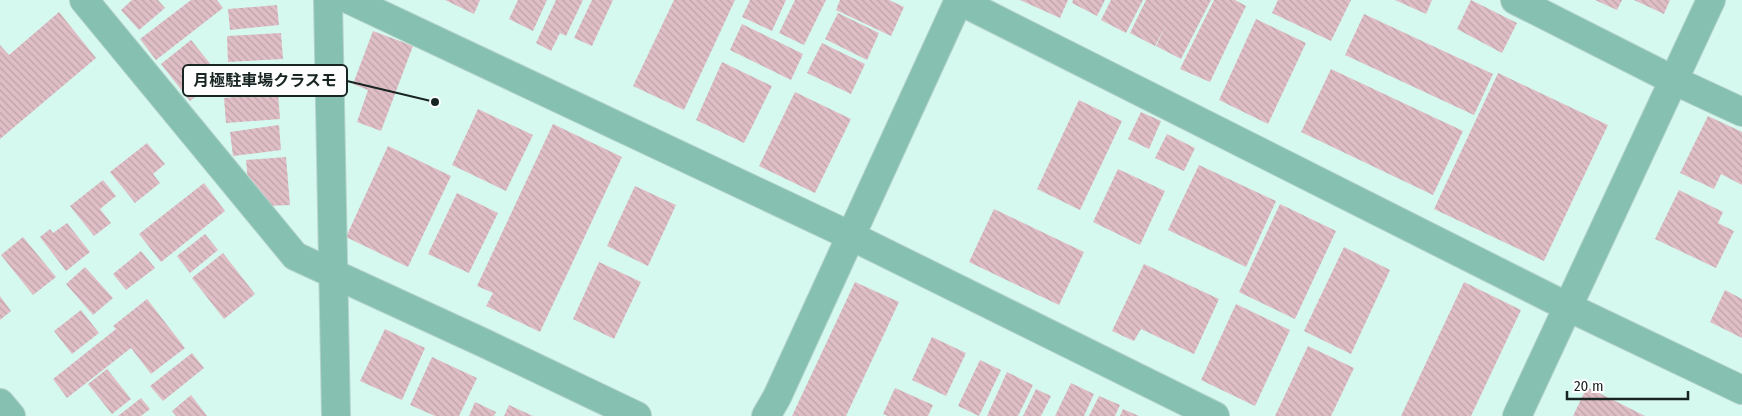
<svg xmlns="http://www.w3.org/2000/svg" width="1742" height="416" viewBox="0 0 1742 416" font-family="'Fira Sans Condensed','Noto Sans JP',sans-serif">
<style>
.building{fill:url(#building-back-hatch)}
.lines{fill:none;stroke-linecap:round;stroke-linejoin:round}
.minor-casing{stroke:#b4d3ca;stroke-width:30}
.minor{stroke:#86c0b1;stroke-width:28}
.leader{fill:none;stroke:#172421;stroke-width:2}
.callout-dot{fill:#172421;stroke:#fdfdfd;stroke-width:2}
.callout{fill:#fdfdfd;stroke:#172421;stroke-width:2}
.callout-label{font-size:16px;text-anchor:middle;font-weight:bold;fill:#172421}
</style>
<defs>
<pattern id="building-back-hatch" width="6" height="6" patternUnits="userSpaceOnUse" patternTransform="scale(1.25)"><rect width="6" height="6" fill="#dfbec6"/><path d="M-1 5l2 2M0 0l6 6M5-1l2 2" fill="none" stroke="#bfa3aa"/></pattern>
</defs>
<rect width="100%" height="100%" fill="#d6f9ef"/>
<!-- building -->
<path class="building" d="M132 0H158L165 8 139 30 121 10Z
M191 0H217L223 8 156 60 140 39Z
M445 0H480L474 14Z
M518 0H547L533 31 509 19Z
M556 0H583L566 36 560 33 551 51 536 43Z
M592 0H613L592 46 574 38Z
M674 0H735L684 110 633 86Z
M750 0H786L772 31 742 17Z
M795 0H826L804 45 779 33Z
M840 0H889L904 7 891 36 836 10Z
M1020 0H1068L1060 18Z
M1073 0H1105L1097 16 1072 3Z
M1111 0H1143L1126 33 1101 20Z
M1146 0H1211L1181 59 1156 46 1166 25 1155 46 1130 33Z
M1214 0H1235L1246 6 1210 82 1180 69Z
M1278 0H1351L1331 41 1272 13Z
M1395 0H1432L1426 14Z
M1471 0 1517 23 1502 53 1457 29Z
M1595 0H1622L1617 10Z
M1634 0H1670L1664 14Z
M277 5 279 25 230 30 228 9Z
M59 12 96 58 0 139V45L9 55Z
M838 13 879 33 867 60 825 39Z
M1364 14 1493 74 1474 115 1345 55Z
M1256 19 1306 43 1268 124 1219 100Z
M742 24 803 54 791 80 730 50Z
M373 31 413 46 381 131 357 122 368 90 353 84Z
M281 33 283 59 228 62 227 36Z
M191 40 221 77 190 101 161 64Z
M822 43 865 64 851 94 807 73Z
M722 62 772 86 744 143 696 120Z
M278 64 280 88 226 92 224 68Z
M1331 69 1463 131 1433 195 1301 132Z
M1498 73 1608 125 1544 261 1434 209Z
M795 92 851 119 815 193 759 166Z
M278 93 280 119 226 123 224 98Z
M1079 100 1122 121 1080 210 1037 189Z
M478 109 533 135 506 191 452 165Z
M1141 112 1161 121 1149 149 1128 139Z
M1708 116 1742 132V185L1721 174 1714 189 1680 173Z
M553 124 622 157 540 332 486 306 493 293 477 286Z
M279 125 281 150 233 156 230 132Z
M1167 134 1195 148 1184 171 1155 158Z
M147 143 165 164 153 174 160 183 135 203 110 172Z
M388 146 451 176 408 267 346 237Z
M286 157 290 205 265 206 248 182 246 160Z
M1199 165 1276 201 1246 267 1168 230Z
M1118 169 1165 191 1140 245 1093 222Z
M103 180 116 196 100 209 111 223 94 236 70 206Z
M204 183 225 211 161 262 139 234Z
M635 186 676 205 648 266 607 246Z
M1679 190 1723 212 1718 223 1734 231 1716 268 1655 239Z
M457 193 498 213 469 273 428 254Z
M1280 204 1336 231 1295 319 1239 292Z
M994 209 1084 252 1059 305 969 262Z
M67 223 90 252 66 271 40 237 50 229 53 233Z
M205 234 218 250 190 273 177 256Z
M23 237 56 277 33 295 1 255Z
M1344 247 1390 270 1351 354 1304 331Z
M141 251 155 268 126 290 113 274Z
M223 253 255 294 224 319 192 278Z
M599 262 641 282 614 339 573 319Z
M1144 264 1219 299 1194 354 1141 329 1134 341 1112 331Z
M85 267 113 298 93 315 66 284Z
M855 282 899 302 846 416H792Z
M1464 282 1521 310 1471 416H1401Z
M1725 290 1742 299V338L1710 322Z
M0 296 11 311 0 320Z
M147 299 185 348 151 374 131 348 67 398 53 379 116 329 113 326Z
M1236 304 1290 330 1255 406 1201 380Z
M81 310 99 333 72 354 54 331Z
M385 329 425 348 402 400 360 381Z
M932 337 966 353 946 396 912 380Z
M1308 346 1354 368 1331 416H1275Z
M192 353 204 368 163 401 150 386Z
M432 357 477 378 459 416H435L410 405Z
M980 360 1001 370 979 416 958 406Z
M107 369 131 399 112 414 88 384Z
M1007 372 1033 385 1018 416H987Z
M1071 383 1094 394 1084 416H1055Z
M1587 387 1645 416H1573Z
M895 388 933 405 928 416H888L883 414Z
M1036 389 1051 396 1041 416H1023Z
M191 395 207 416H176L172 411Z
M1099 396 1120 405 1115 416H1089Z
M141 398 150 409 141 416H118Z
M475 402 496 412 494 416H469Z
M509 405 533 416H504Z
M1123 409 1139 416H1120Z"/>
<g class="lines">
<defs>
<path id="minor" d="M84 0 295 256 484 343 637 416
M328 0 336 416
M350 0 851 236 1215 416
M958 0 1568 307 1742 390
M1515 0 1673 80 1742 112
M0 403 11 416
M766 416 777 397 959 0
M1517 416 1711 0"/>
</defs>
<!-- minor casing -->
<use href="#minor" class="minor-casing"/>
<!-- minor -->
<use href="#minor" class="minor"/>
</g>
<!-- callouts -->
<path class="leader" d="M435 102L347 81"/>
<circle class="callout-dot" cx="435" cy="102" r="5"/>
<rect class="callout" x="183" y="65" width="164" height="31" rx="5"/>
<g class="callout-label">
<text x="265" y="86">月極駐車場クラスモ</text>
</g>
<!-- scale -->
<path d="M1567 391v8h121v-8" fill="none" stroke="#172421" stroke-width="2.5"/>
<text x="1574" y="391" font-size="15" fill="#172421" stroke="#fdfdfd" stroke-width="4" paint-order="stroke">20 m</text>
</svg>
